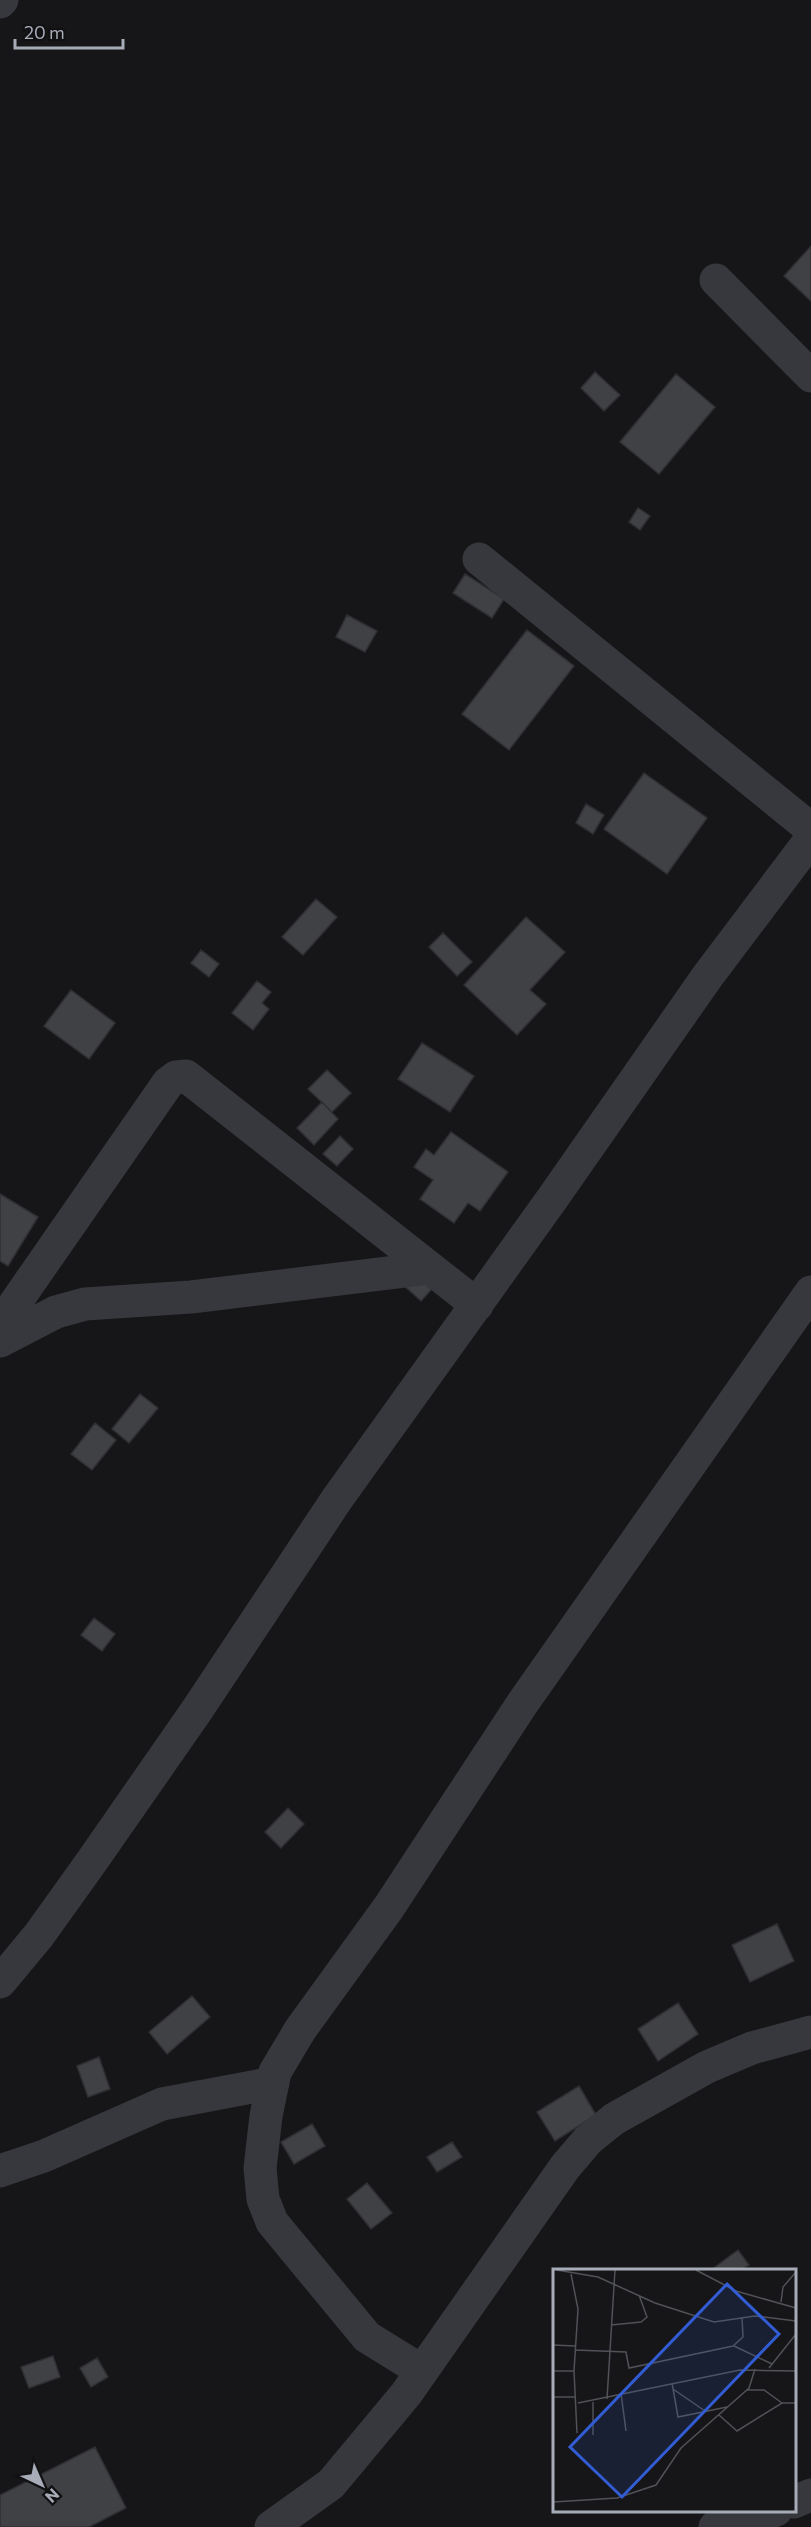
<svg xmlns="http://www.w3.org/2000/svg" width="811" height="2527" viewBox="0 0 811 2527" font-family="Commissioner,sans-serif">
<style>
.building{fill:#404145;stroke:#303034;stroke-width:1.5}
.lines{fill:none;stroke-linecap:round;stroke-linejoin:round}
.street{stroke:#37383d;stroke-width:33}
.inset-road{fill:none;stroke:#505258;stroke-width:1.5}
.view{fill:#325cd3;fill-opacity:0.15;stroke:#325cd3;stroke-width:3}
.inset-edge{fill:none;stroke:#a8acb8;stroke-width:3}
</style>
<rect width="100%" height="100%" fill="#161618"/>
<!-- building -->
<path class="building" d="M811 246V301L784 276Z
M595 372 620 395 604 411 581 388Z
M676 374 715 407 659 474 620 442Z
M638 508 650 516 640 530 629 522Z
M465 574 504 599 492 618 453 593Z
M347 615 377 631 365 652 336 637Z
M527 630 574 666 509 750 462 714Z
M644 773 707 818 667 874 604 829Z
M586 804 604 815 593 834 576 823Z
M316 899 337 917 303 955 282 937Z
M526 917 565 952 530 990 546 1004 517 1035 464 985Z
M443 933 472 962 457 976 429 947Z
M201 950 219 964 209 977 191 963Z
M257 981 271 992 262 1003 269 1009 253 1030 232 1013Z
M71 990 115 1023 89 1059 44 1026Z
M422 1043 474 1076 450 1112 398 1079Z
M327 1070 351 1093 332 1112 308 1089Z
M322 1102 338 1119 314 1145 297 1128Z
M451 1132 508 1172 480 1211 468 1203 454 1223 420 1199 433 1180 414 1167 426 1149 434 1155Z
M340 1136 353 1149 337 1166 323 1154Z
M0 1194 38 1217 8 1266 0 1261Z
M439 1281 421 1301 401 1283Z
M140 1394 158 1408 129 1443 112 1429Z
M95 1423 116 1440 92 1470 71 1454Z
M94 1618 115 1634 102 1651 81 1635Z
M288 1808 304 1824 281 1848 265 1832Z
M777 1924 794 1961 750 1982 732 1945Z
M192 1996 210 2017 167 2054 149 2032Z
M678 2003 698 2034 658 2061 638 2029Z
M99 2057 110 2089 88 2097 77 2066Z
M579 2086 596 2115 555 2141 537 2112Z
M312 2124 325 2146 294 2164 281 2142Z
M452 2142 462 2157 437 2172 427 2157Z
M367 2183 392 2213 371 2229 347 2199Z
M738 2250 749 2265 741 2270H711Z
M53 2356 60 2377 29 2388 21 2367Z
M97 2358 108 2377 91 2387 80 2368Z
M95 2447 126 2508 89 2527H0V2495Z"/>
<g class="lines">
<!-- street -->
<path class="street" d="M0 2 2 0
M716 280 811 376
M479 559 811 829
M0 1325 168 1083 176 1077 186 1076 477 1305
M0 1341 56 1312 85 1304 191 1297 429 1268
M0 1982 39 1935 92 1861 197 1710 337 1499 552 1199 707 977 811 839
M0 2171 44 2156 162 2104 273 2083
M422 2371 367 2337 272 2222 263 2199 260 2168 266 2116 275 2072 300 2030 389 1907 522 1704 811 1292
M794 2502 811 2495
M271 2527 331 2484 406 2394 565 2167 588 2140 614 2119 707 2067 752 2048 811 2032
M715 2527 752 2520 776 2510"/>
</g>
<!-- overview -->
<g transform="translate(553 2269)">
<rect width="243" height="243" fill="#161618"/>
<path class="inset-road" d="M4 1 45 8 102 34 161 53 202 47 243 52M143 1 183 22 243 39M18 5 25 40 21 102 24 164M228 33 230 18 243 3M58 56 88 53 94 48 86 26M0 76 22 77M181 77 219 95M22 81 73 83 76 99 180 77 190 68 189 49M216 99 243 65M0 102H21M119 114 125 148 174 138M120 120 152 142M194 121H211L229 134M68 124 73 162M0 128H22M54 130 62 1M40 133V166M25 134 187 101 243 102M166 146 184 162 229 134H243M0 233 64 229 103 216 128 179 196 119 202 100"/>
<path class="view" d="M174 15 226 65 69 228 17 178Z"/>
<rect width="243" height="243" class="inset-edge"/>
</g>
<!-- north arrow -->
<g transform="translate(42 2485) rotate(136)" stroke="#111113" stroke-width="4.5" paint-order="stroke">
<path d="M0-4.5L10 22L0 15L-10 22Z" fill="#a8acb8"/>
<text y="-9" font-size="16" font-weight="bold" text-anchor="middle" fill="#a8acb8">N</text>
</g>
<!-- scale -->
<path d="M15 39v9h108v-9" fill="none" stroke="#a8acb8" stroke-width="3"/>
<text x="24" y="39" font-size="18" fill="#a8acb8" stroke="#111113" stroke-width="4.5" paint-order="stroke">20 m</text>
</svg>
